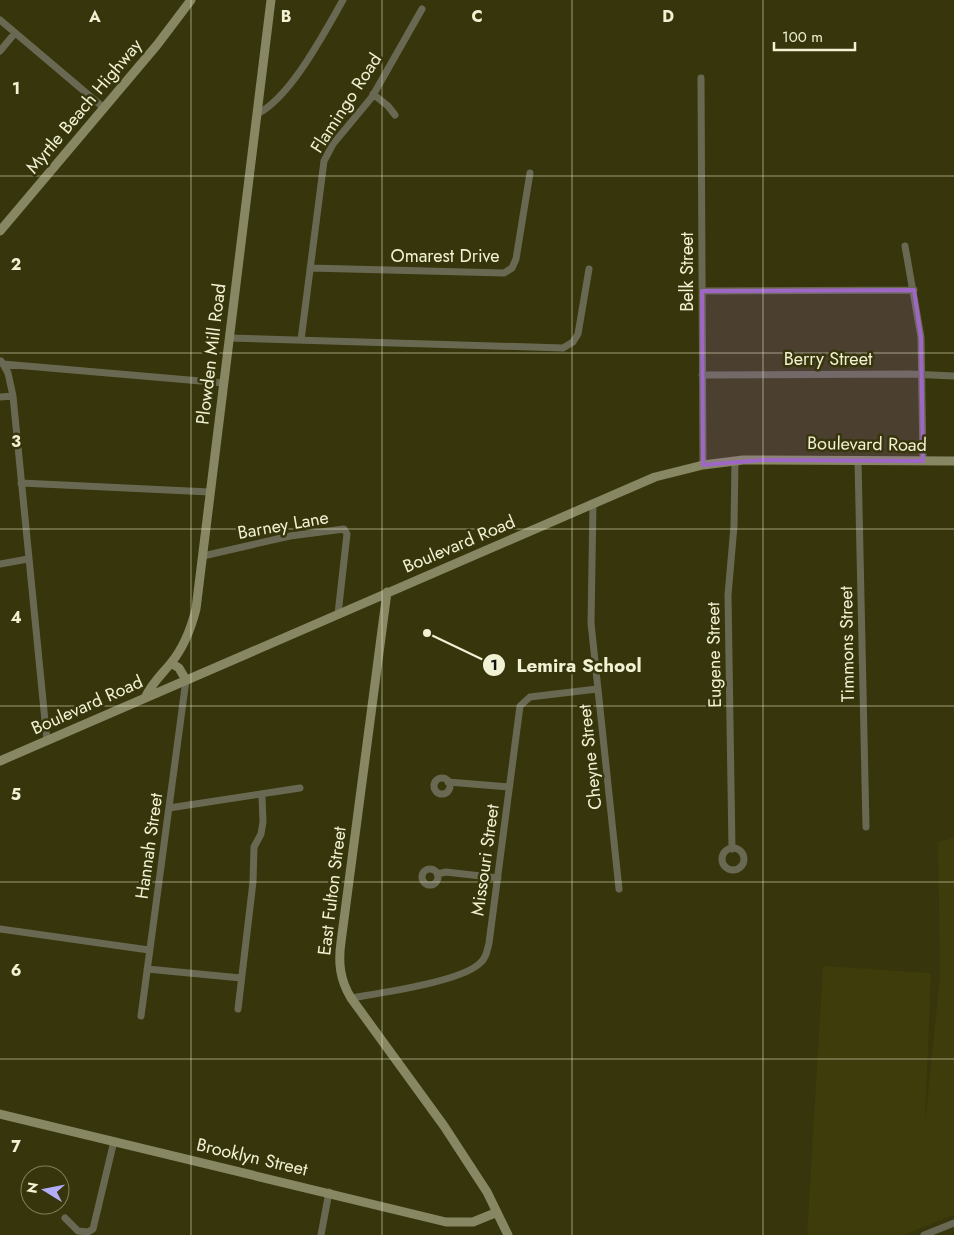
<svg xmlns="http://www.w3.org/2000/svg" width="954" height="1235" viewBox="0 0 954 1235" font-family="Jost,sans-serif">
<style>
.built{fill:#3e3c0a}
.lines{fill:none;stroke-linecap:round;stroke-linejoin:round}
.street{stroke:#696953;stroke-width:7}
.secondary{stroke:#888764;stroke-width:9}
.marked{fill:#9e67c5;fill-opacity:0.2;stroke:#9e67c5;stroke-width:4;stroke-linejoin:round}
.grid{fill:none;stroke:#f1f1d4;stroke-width:1;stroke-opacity:0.55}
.labels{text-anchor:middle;stroke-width:5;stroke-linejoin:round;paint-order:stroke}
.street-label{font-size:18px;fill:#f1f1d4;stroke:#36350b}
.grid-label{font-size:16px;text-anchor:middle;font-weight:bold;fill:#f1f1d4;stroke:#36350b;stroke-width:5;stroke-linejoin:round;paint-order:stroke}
.leader{fill:none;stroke:#f1f1d4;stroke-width:2}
.callout-dot{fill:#f1f1d4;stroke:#36350b;stroke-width:2}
.mark-label{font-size:15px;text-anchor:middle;font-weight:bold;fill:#111}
.callout-label{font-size:19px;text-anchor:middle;font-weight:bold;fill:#f1f1d4;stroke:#36350b;stroke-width:5;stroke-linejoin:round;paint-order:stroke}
</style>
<rect width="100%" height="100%" fill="#36350b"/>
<!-- built -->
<path class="built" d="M954 838V1215L903 1235H807L823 966 931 973 925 1124 940 975 938 842Z"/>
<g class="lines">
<!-- street -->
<path class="street" d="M0 20 104 108
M0 51 15 33
M701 78 703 465
M373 94 388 106 395 115
M257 114C291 97 324 33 343 0
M905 246 921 337 923 461
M310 268 504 273 512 268 516 259 530 173
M702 291 914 290
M229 338 563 348 573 342 578 334 589 269
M301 340 324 161 333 144 372 97 422 9
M1 361 3 364 224 383
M3 364 8 373 13 396 47 741
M702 375 910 374 954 376
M0 397 13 396
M858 461 866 827
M21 483 210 492
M593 503 591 623 619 889
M203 556 290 536 344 529 347 534 338 614
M0 564 28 559
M434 786a8 8 0 1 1 16 0a8 8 0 1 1-16 0Z
M448 782 509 787
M169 808 300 788
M722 859a11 11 0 1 1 22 0a11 11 0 1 1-22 0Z
M732 849 728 595 734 526 735 461
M422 877a8 8 0 1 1 16 0a8 8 0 1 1-16 0Z
M437 874 446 872 498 878
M0 929 149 950
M147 969 241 978
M351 998C380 993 459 982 479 964 486 959 487 951 489 943L520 706 530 697 597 689
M238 1009 253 882 254 847 261 834 263 822 262 796
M141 1016 186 680
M65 1218 78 1231 88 1232 93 1229 114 1141
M321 1235 329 1192
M924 1235 954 1223"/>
<!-- secondary -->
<path class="secondary" d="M0 231 157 45 191 0
M387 592 341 942C338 963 340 980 351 998L444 1126 487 1192 508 1235
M171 663 179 668 186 680
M145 698C151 684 162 674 171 663 184 647 191 629 196 609L271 0
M0 761 655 477 703 465 743 460 954 461
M0 1114 446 1222H473L495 1213"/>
</g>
<!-- marked area -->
<path class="marked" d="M914 290 921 337 923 461 763 460 703 465 702 291Z"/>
<!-- grid -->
<path class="grid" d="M191 0V1235M382 0V1235M572 0V1235M763 0V1235M0 176H954M0 353H954M0 529H954M0 706H954M0 882H954M0 1059H954"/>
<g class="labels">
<!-- street labels -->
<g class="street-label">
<text transform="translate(346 103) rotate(-57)" y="6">Flamingo Road</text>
<text transform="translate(84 106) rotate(-50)" y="6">Myrtle Beach Highway</text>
<text x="445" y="262">Omarest Drive</text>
<text transform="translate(687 272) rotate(-90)" y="6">Belk Street</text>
<text transform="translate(211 354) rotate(-83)" y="6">Plowden Mill Road</text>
<text x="828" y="365">Berry Street</text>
<text transform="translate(867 444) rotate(1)" y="6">Boulevard Road</text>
<text transform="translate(283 525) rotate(-10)" y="6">Barney Lane</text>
<text transform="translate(459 544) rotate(-23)" y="6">Boulevard Road</text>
<text transform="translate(847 644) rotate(-91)" y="6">Timmons Street</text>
<text transform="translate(714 655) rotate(-91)" y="6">Eugene Street</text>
<text transform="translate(87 705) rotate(-24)" y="6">Boulevard Road</text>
<text transform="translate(590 757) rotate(-96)" y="6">Cheyne Street</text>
<text transform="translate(149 846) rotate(-82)" y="6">Hannah Street</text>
<text transform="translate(485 860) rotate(-82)" y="6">Missouri Street</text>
<text transform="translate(332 891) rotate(-83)" y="6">East Fulton Street</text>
<text transform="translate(252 1157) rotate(13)" y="6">Brooklyn Street</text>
</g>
</g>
<g class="grid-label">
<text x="95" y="22">A</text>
<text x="286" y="22">B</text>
<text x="477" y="22">C</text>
<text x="668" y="22">D</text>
<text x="16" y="94">1</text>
<text x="16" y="270">2</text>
<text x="16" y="447">3</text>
<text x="16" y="623">4</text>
<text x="16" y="800">5</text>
<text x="16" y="976">6</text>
<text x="16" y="1152">7</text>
</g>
<!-- callouts -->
<path class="leader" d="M427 633L494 665"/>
<g class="callout-dot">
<circle cx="427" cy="633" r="5"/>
<circle cx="494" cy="665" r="12"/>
</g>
<g class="mark-label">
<text x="494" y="670">1</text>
</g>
<g class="callout-label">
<text x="579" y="672">Lemira School</text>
</g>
<!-- north arrow -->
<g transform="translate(45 1190) rotate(280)"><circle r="24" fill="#36350b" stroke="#81805b"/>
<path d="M0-4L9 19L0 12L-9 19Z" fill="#b2adf9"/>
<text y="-8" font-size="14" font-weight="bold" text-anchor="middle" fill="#f1f1d4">N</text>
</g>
<!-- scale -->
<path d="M774 42v8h81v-8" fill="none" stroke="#f1f1d4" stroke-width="2.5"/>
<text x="782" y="42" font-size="15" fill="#f1f1d4" stroke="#36350b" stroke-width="4" paint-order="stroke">100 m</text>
</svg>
